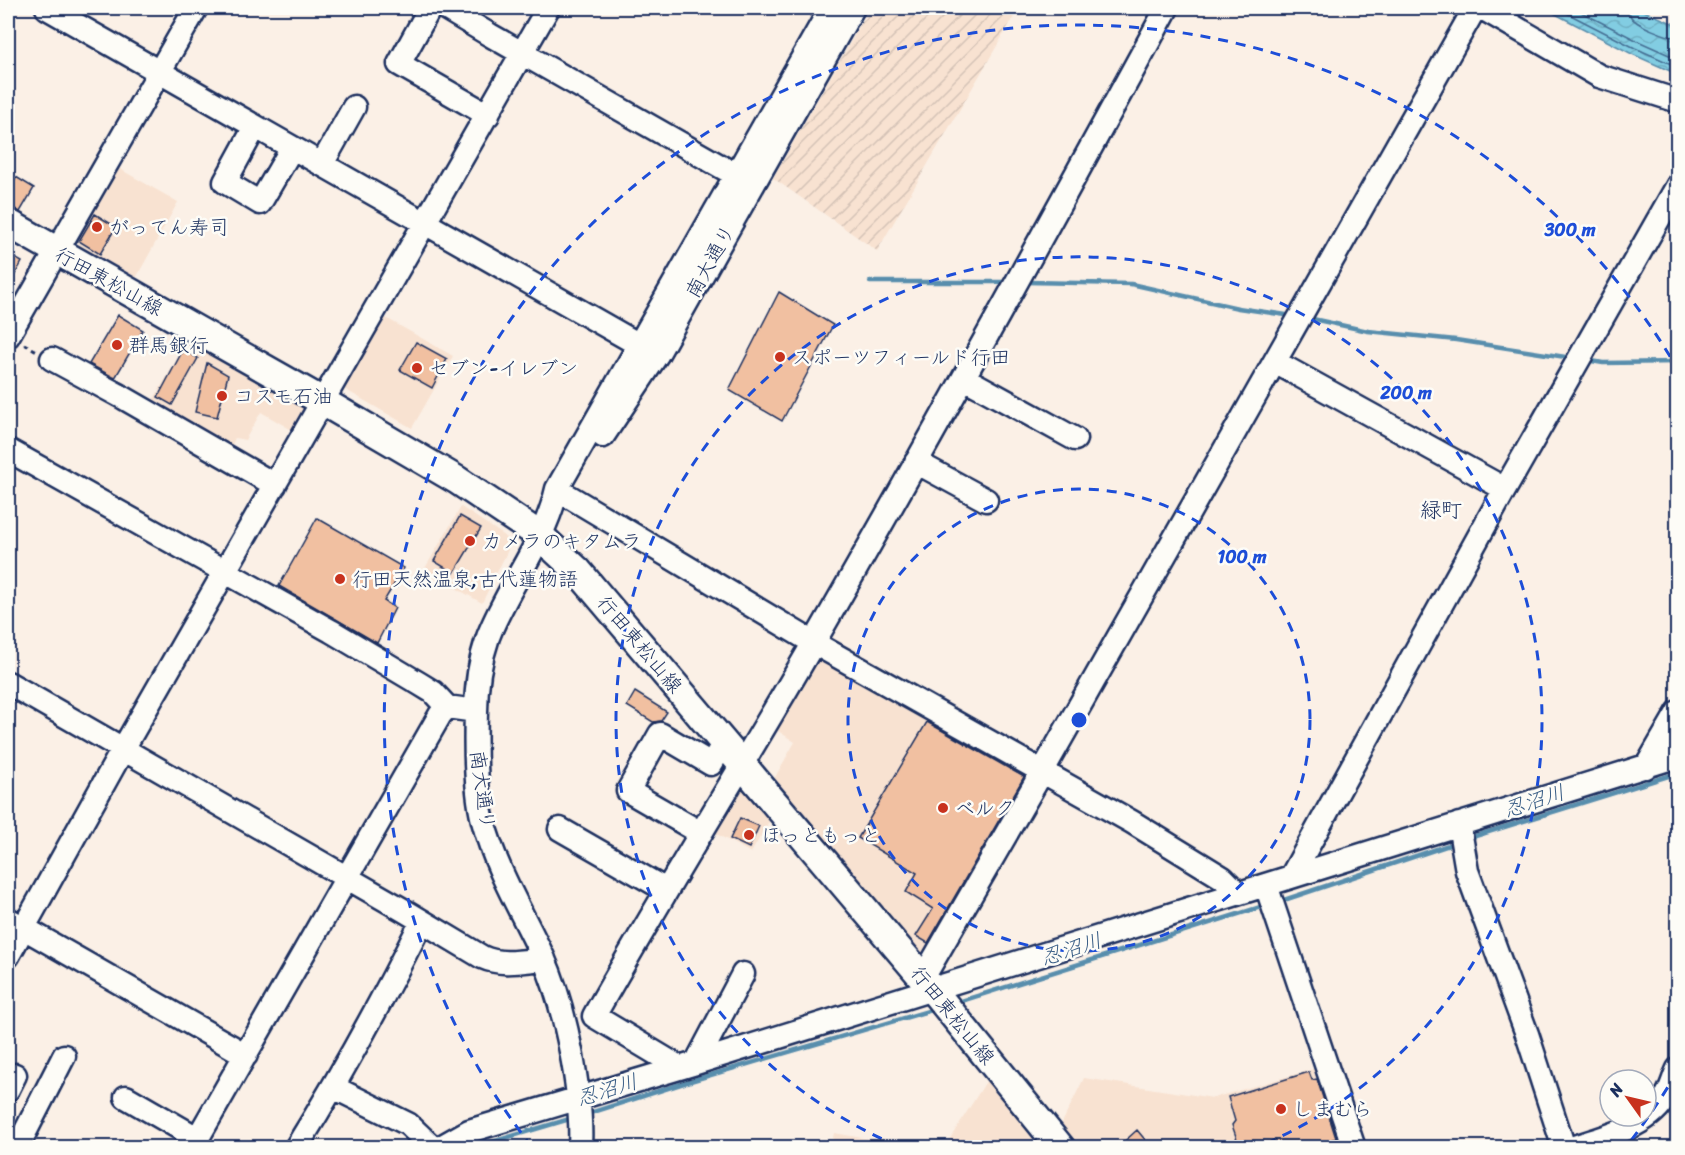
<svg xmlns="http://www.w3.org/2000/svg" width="1685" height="1155" viewBox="0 0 1685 1155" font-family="Sriracha,'Klee One',sans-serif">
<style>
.built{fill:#f8e2d1}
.industrial{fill:url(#industrial-furrows)}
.water{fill:url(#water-waves);stroke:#598ead;stroke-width:1.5}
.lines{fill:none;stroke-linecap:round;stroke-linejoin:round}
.shore{stroke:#446e93;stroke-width:1.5}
.stream{stroke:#598ead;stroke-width:4.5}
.building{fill:#f1c0a1;stroke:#1b2f5e;stroke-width:1.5}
.minor-casing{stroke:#1b2f5e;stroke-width:27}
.major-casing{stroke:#1b2f5e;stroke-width:32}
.path{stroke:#1b2f5e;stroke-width:3;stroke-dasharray:4.5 4.5;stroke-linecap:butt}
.minor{stroke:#fdfcf7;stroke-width:22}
.major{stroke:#fdfcf7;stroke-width:27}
.ring{fill:none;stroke:#1d4ed8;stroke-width:3;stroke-dasharray:10 8}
.poi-dot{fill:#c8321e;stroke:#fdfcf7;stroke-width:2}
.labels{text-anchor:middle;stroke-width:5;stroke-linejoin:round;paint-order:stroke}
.poi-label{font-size:20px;fill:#1b2f5e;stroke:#fdfcf7;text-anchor:start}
.street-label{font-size:20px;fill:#1b2f5e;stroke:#fdfcf7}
.neighbourhood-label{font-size:21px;fill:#1b2f5e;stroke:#fdfcf7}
.water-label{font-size:21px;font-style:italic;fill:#3a5e86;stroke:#fdfcf7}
.centre{fill:#1d4ed8;stroke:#fdfcf7;stroke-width:3}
.ring-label{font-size:18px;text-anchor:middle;font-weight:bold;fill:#1d4ed8;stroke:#fdfcf7;stroke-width:5;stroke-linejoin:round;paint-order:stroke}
</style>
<defs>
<pattern id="industrial-furrows" width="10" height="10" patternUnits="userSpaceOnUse" patternTransform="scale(1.5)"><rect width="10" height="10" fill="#f8e2d1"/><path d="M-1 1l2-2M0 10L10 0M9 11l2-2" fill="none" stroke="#d4c2b6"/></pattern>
<pattern id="water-waves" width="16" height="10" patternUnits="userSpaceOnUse" patternTransform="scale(1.5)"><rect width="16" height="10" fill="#82cde2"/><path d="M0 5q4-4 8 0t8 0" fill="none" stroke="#70b0c4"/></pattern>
</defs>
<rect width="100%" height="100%" fill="#fbf0e6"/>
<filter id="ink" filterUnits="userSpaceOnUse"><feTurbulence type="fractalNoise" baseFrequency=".0167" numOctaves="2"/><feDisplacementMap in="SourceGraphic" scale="12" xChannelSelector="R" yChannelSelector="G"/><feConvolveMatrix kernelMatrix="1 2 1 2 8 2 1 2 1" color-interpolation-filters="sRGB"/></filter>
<g filter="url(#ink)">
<!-- built -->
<path class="built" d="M118 168 178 202 136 278 80 248 77 240Z
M379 314 453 356 412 428 339 386Z
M188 340 302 404 307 417 297 433 261 412 245 440 235 438 230 449 148 409Z
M461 507 505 536 508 550 482 603 424 570Z
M823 656 1030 773 924 960 774 779 795 742 775 729 814 658Z
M740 782 771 818 751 853 711 831Z
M1324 1066 1348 1138 1320 1148H1080L1061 1125 1084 1078 1213 1098Z
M987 1080 1044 1147 944 1148Z
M834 1133 913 1147H831Z"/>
<!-- industrial -->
<path class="industrial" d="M870 8H1019L877 251 773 178Z"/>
<!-- water -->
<path class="water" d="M1544 8H1637L1677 25V74L1632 54Z"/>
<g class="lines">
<!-- shore -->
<path class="shore" d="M1557 8 1635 48 1678 67
M1573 8 1638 41 1678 59
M1629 8C1629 12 1629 13 1631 17 1636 25 1668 37 1678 38"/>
<!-- stream -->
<path class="stream" d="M870 282H1009
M1026 282 1131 284 1238 308 1293 316
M1308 318 1368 331 1456 340 1572 358
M1586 360 1603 363 1678 362
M1469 838 1678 773
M1278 902 1455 843
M955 1003 1267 905
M587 1114 687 1082 935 1009
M472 1148 573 1118"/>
</g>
<!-- building -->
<path class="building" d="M16 177 34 188 20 212 8 204V192Z
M95 214 116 227 100 254 79 241Z
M8 254 22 262 8 287Z
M779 292 833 325 782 421 729 390Z
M118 315 143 330 115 378 89 364Z
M416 342 447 359 432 388 400 370Z
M183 350 198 358 172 405 158 397Z
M207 363 228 375 217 417 195 412Z
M460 516 481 528 454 573 434 561Z
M317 518 404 568 384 601 395 608 377 643 279 586Z
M635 692 667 712 661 721 653 722 627 706Z
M927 722 1024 777 928 943 916 936 933 909 906 892 917 873 858 838Z
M740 818 759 826 749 848 730 839Z
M1309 1072 1312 1080 1317 1079 1336 1138 1308 1148H1240L1232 1125 1235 1121 1228 1097Z
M1137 1130 1152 1148H1117Z"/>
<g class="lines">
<defs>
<path id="minor" d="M47 8 657 355
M430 8 399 64 488 115
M445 8 490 35 748 182
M1482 8 1599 76 1678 101
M255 127 225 182 260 203 292 148
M322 164 354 107
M8 336 196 8
M52 359 124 398 275 485
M1275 362 1505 489 1291 877
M964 378 1075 439
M603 436 657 355 853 8
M8 450 331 631 420 684 433 692 447 707
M916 462 986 500
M1505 489 1678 185
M565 494 814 643 1132 822 1223 878 1238 893
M8 683 405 911 482 957C502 966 522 961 544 959
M1646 767 1678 712
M1459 824 1467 871 1527 1034 1564 1148
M560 829 666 890
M701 833 628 791 660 734 711 764 724 743
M1266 885 1354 1148
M8 919 246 1055
M8 956 123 749 548 8
M923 978 1042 772 1475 8
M696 1063 743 974
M679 1067 594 1016C664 891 741 769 813 644 934 434 1051 221 1167 8
M333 1087 408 1124 433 1148
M8 1089 15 1075
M126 1097 197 1138
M17 1148 64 1056
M192 1148 440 715 447 707 476 711
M296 1148C342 1074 383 999 422 921
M439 1148 469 1131 696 1063 1678 756
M580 1148C583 1094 565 1006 543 957 522 912 496 870 483 821 475 790 475 744 476 712 476 688 480 660 488 637 507 587 545 542 557 489L831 8
M1572 1148C1605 1136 1649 1128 1667 1095 1672 1087 1674 1077 1678 1069"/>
<path id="major" d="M8 223 322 401 457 480 539 535 578 571 923 978 1061 1148"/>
</defs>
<!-- minor casing -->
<use href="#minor" class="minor-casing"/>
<!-- major casing -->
<use href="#major" class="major-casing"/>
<!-- path -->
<path class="path" d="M24 344 37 351"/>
<!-- minor -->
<use href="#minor" class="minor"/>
<!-- major -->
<use href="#major" class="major"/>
</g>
</g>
<!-- distance rings -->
<g class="ring">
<circle cx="1079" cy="720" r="231"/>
<path d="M898 1146A463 463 0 1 1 1260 1146"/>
<path d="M1677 1072A694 694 0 0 1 1626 1147M532 1147A694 694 0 1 1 1677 368"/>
</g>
<!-- markers -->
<g class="poi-dot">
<circle cx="97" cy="227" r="6"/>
<circle cx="117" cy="345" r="6"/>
<circle cx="780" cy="357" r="6"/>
<circle cx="417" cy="368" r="6"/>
<circle cx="222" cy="396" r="6"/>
<circle cx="470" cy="541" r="6"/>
<circle cx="340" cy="579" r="6"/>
<circle cx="943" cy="808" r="6"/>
<circle cx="749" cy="835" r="6"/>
<circle cx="1281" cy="1109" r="6"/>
</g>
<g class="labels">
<!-- poi labels -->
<g class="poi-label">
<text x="109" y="234">がってん寿司</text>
<text x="129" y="352">群馬銀行</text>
<text x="792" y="364">スポーツフィールド行田</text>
<text x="429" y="375">セブン-イレブン</text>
<text x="234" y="403">コスモ石油</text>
<text x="482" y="548">カメラのキタムラ</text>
<text x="352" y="586">行田天然温泉;古代蓮物語</text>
<text x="955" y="815">ベルク</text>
<text x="761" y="842">ほっともっと</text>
<text x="1293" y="1116">しまむら</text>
</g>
<!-- street labels -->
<g class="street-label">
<text transform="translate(710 261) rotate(-61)" y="7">南大通り</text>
<text transform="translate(109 281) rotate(29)" y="7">行田東松山線</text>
<text transform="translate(640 644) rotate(50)" y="7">行田東松山線</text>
<text transform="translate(483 790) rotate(82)" y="7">南大通り</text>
<text transform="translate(953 1015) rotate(51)" y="7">行田東松山線</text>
</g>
<!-- neighbourhood labels -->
<g class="neighbourhood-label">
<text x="1441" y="517">緑町</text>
</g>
<!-- water labels -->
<g class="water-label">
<text transform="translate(1534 801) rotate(-18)" y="7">忍沼川</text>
<text transform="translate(1071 949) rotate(-18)" y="7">忍沼川</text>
<text transform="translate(607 1090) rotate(-17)" y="7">忍沼川</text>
</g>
</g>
<circle cx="1079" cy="720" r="9" class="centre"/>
<g class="ring-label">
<text x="1570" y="236">300 m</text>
<text x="1406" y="399">200 m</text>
<text x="1242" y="563">100 m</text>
</g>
<!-- margin -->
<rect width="1685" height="1155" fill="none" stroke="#fdfcf7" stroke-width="30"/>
<rect x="15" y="15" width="1655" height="1125" fill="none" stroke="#1b2f5e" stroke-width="2" filter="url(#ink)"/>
<!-- north arrow -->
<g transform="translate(1628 1098) rotate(304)"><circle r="28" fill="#fdfcf7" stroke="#a3aaba" stroke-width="1.5"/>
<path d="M0-4.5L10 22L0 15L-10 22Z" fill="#c8321e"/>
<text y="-9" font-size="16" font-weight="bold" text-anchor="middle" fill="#1b2f5e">N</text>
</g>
</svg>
